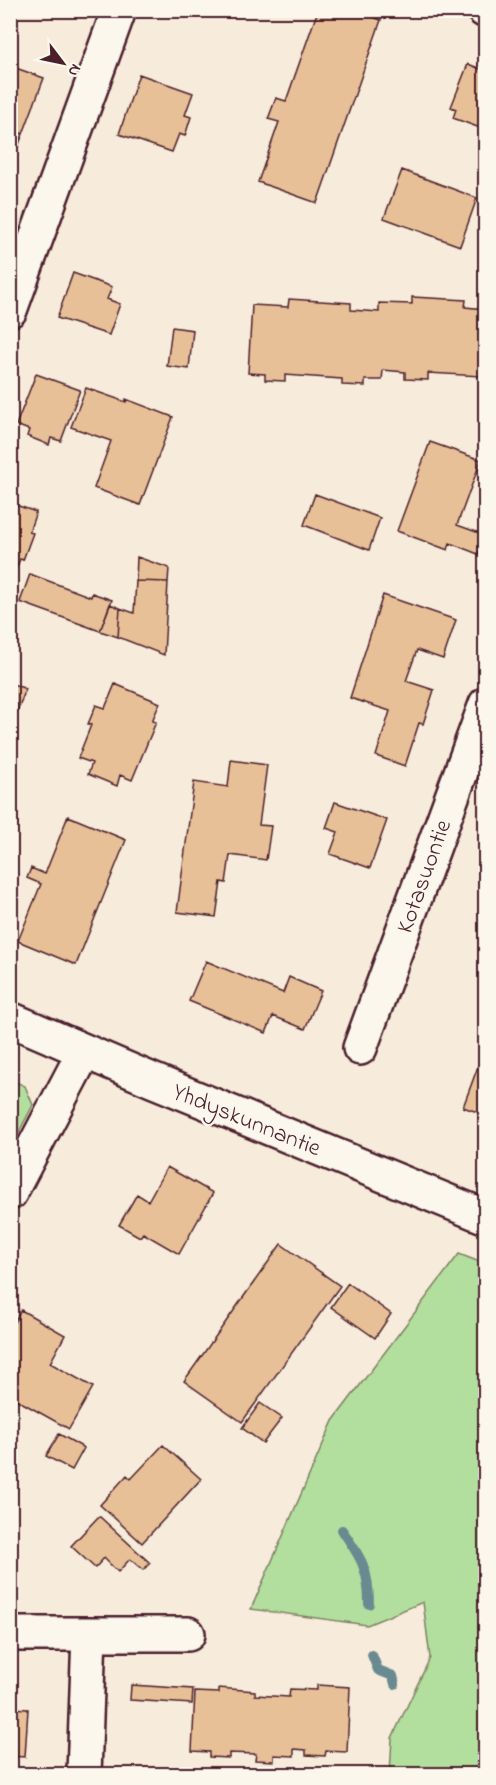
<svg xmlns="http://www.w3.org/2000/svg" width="496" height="1785" viewBox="0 0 496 1785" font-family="'Indie Flower',sans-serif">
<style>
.green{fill:#b2df9d;stroke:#7e7f64;stroke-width:1.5}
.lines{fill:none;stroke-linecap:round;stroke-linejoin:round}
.stream{stroke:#6a8a91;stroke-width:10}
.building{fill:#e8c098;stroke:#4a1f2b;stroke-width:1.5}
.street-casing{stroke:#4a1f2b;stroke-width:38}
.secondary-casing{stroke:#4a1f2b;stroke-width:38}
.street{stroke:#fbf7ec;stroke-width:33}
.secondary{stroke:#fbf7ec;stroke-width:33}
.labels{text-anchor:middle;stroke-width:5;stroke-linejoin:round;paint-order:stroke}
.street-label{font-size:24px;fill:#4a1f2b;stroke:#fbf7ec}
</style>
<rect width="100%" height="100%" fill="#f7ecdb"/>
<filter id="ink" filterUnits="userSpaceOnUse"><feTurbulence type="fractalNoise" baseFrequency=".0167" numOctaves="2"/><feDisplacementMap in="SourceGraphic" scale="12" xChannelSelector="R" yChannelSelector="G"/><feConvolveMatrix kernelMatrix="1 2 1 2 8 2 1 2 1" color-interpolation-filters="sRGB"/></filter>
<g filter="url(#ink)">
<!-- green -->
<path class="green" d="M11 1080 25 1086 33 1105 11 1147Z
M459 1254 485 1264V1774H390L392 1738 430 1658 423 1602 367 1625 251 1609 333 1421Z"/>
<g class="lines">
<!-- stream -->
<path class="stream" d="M342 1530C361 1558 369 1569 369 1604
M372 1655 378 1670 393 1676 395 1684"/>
</g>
<!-- building -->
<path class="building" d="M318 10H353L381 20 317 203 258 182 279 122 268 119 276 98 286 101Z
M468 64 486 71V124L483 129 453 118 456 109 451 107Z
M10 66 44 78 23 134 10 129Z
M139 74 193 93 185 115 191 117 185 136 179 134 172 152 119 134Z
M10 129 23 134 14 157 10 155Z
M402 170 477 198 460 246 384 218Z
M73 273 112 287 107 299 120 304 109 335 57 318Z
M412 297 466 300 465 307 485 309 481 376 428 373V380L405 379V372L383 370 382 380H365V386L342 385V379L285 375V381L265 380V374L248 373 252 305 288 307 289 299 351 303V310L379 312V303L412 304Z
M172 327 193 330 189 369 167 366Z
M36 374 80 390 61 441 51 438 49 445 27 436 29 430 16 425Z
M86 388 126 402V399L173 417 140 505 94 488 111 441 71 427Z
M430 442 481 460 457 525 485 535 478 554 450 543 448 550 397 531Z
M315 494 380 518 369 550 304 525Z
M10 503 36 512 29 532 33 533 23 560 20 559 12 579 10 578Z
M137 557 169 568 168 582 136 581Z
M30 574 91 597 92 593 112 600 100 631 20 602Z
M136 581 168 582 164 655 118 637 120 608 134 613Z
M383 595 456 620 443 659 417 650 406 681 434 690 423 724 419 723 405 766 376 756 390 711 350 698Z
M110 604 120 608 118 637 100 631Z
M10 683 26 689 10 730Z
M115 684 160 703 152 721 156 722 132 780 120 775 117 786 88 774 92 763 78 758 91 725 88 724 96 705 105 708Z
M231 760 267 765 259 825 271 826 266 860 230 855 226 883 221 882 216 917 177 912 194 782 228 787Z
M335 802 387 820 370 868 330 854 338 832 326 828Z
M68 816 126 840 76 965 18 941 41 884 27 878 31 868 45 874Z
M206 961 283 993 289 977 321 991 305 1029 273 1016 266 1033 189 1001Z
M480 1061 486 1063V1115L463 1107Z
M167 1167 213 1193 179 1254 143 1233 140 1237 119 1225 137 1194 148 1201Z
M281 1244 340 1286 242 1422 184 1381Z
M348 1283 391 1314 375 1338 331 1307Z
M21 1310 65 1335 50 1363 93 1387 69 1429 10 1396V1329Z
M260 1403 282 1418 263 1443 242 1428Z
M59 1434 84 1448 72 1470 46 1456Z
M163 1445 201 1479 142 1543 100 1505 127 1475 131 1479Z
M99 1516 150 1563 143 1570 130 1559 118 1572 104 1558 95 1568 71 1546Z
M131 1685 193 1689 192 1704 130 1700Z
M317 1685 350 1687 347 1752 326 1751 325 1756 306 1755V1750L294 1749V1756L274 1755V1761L255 1760 256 1754 229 1753V1758L209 1757V1752L192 1751 195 1692 219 1693V1688L255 1691V1695L289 1697 290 1689 317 1690Z
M10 1708 28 1709 25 1757 10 1756Z"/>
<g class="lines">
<defs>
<path id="street" d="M484 10 486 11
M10 310 119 10
M360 1048 486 704
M10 1193 84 1052
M10 1634H188
M84 1774 89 1634"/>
<path id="secondary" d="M10 1019 152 1080 486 1217"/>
</defs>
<!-- street casing -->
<use href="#street" class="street-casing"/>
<!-- secondary casing -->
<use href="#secondary" class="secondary-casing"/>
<!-- street -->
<use href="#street" class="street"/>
<!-- secondary -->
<use href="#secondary" class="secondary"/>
</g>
</g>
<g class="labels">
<!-- street labels -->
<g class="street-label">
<text transform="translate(423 876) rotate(-70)" y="8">Kotasuontie</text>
<text transform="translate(247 1119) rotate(22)" y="8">Yhdyskunnantie</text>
</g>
</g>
<!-- margin -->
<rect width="496" height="1785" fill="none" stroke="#fbf7ec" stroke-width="36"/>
<rect x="18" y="18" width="460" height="1749" fill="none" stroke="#4a1f2b" stroke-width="2" filter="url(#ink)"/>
<!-- north arrow -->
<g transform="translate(63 63) rotate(122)" stroke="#fbf7ec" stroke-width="4.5" paint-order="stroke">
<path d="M0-4.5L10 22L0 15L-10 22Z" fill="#4a1f2b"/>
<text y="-9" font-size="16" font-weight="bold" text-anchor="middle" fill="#4a1f2b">N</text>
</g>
</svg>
